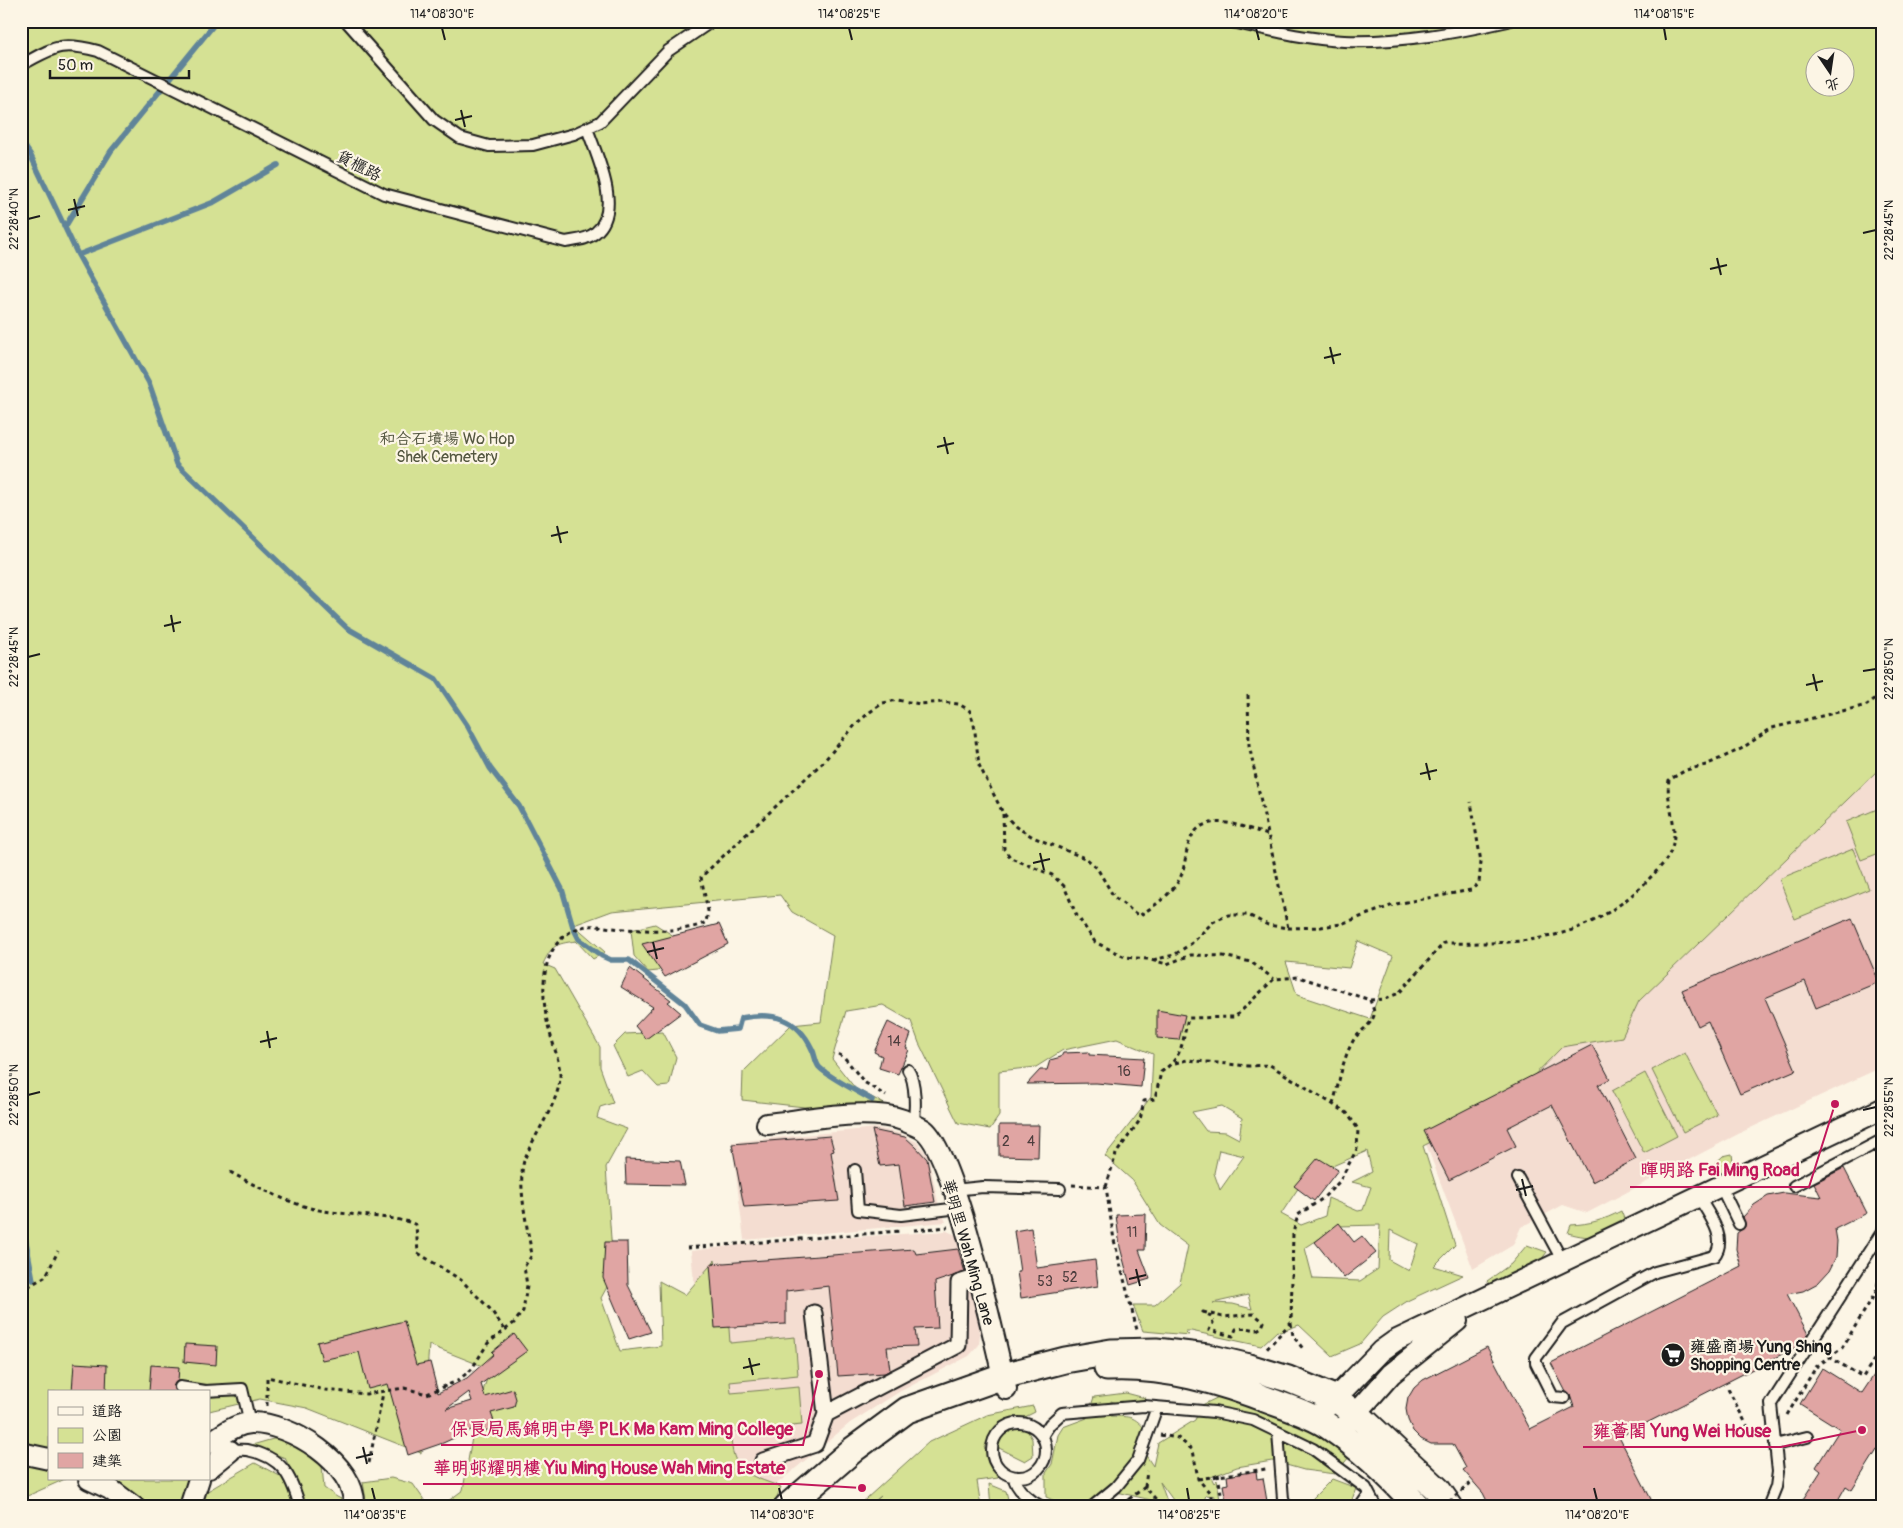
<svg xmlns="http://www.w3.org/2000/svg" width="1903" height="1528" viewBox="0 0 1903 1528" font-family="Pangolin,'LXGW WenKai TC',sans-serif">
<style>
.built{fill:#f4ddd1}
.green{fill:#d5e194;stroke:#787e58;fill-rule:evenodd}
.lines{fill:none;stroke-linecap:round;stroke-linejoin:round}
.stream{stroke:#608499;stroke-width:5.5}
.building{fill:#e0a5a3;stroke:#1c1c1c;fill-rule:evenodd}
.service-casing{stroke:#1c1c1c;stroke-width:14}
.pedestrian-casing{stroke:#1c1c1c;stroke-width:19}
.minor-casing{stroke:#1c1c1c;stroke-width:24}
.tertiary-casing{stroke:#1c1c1c;stroke-width:29}
.path{stroke:#1c1c1c;stroke-width:3;stroke-dasharray:4 4;stroke-linecap:butt}
.service{stroke:#fcf5e5;stroke-width:10}
.pedestrian{stroke:#fcf5e5;stroke-width:15}
.minor{stroke:#fcf5e5;stroke-width:20}
.tertiary{stroke:#fcf5e5;stroke-width:25}
.path-bridge{stroke:#1c1c1c;stroke-width:3;stroke-dasharray:4 4;stroke-linecap:butt}
.ticks{fill:none;stroke:#1c1c1c;stroke-width:2}
.labels{text-anchor:middle;stroke-width:4.5;stroke-linejoin:round;paint-order:stroke}
.number-label{font-size:14px;fill:#4d3e3e}
.street-label{font-size:16px;fill:#1c1c1c;stroke:#fcf5e5}
.park-label{font-size:16px;fill:#545740;stroke:#fcf5e5}
.poi-label{font-size:16px;font-weight:bold;fill:#1c1c1c;stroke:#fcf5e5;text-anchor:start}
.leader{fill:none;stroke:#c2185b;stroke-width:2}
.callout-dot{fill:#c2185b;stroke:#fcf5e5;stroke-width:2}
.callout-label{font-size:18px;text-anchor:middle;font-weight:bold;fill:#c2185b;stroke:#fcf5e5;stroke-width:4.5;stroke-linejoin:round;paint-order:stroke}
.neatline{fill:none;stroke:#1c1c1c;stroke-width:2}
.ticks-label{font-size:12px;text-anchor:middle;fill:#1c1c1c}
</style>
<rect width="100%" height="100%" fill="#fcf5e5"/>
<filter id="ink" filterUnits="userSpaceOnUse"><feTurbulence type="fractalNoise" baseFrequency=".02" numOctaves="2"/><feDisplacementMap in="SourceGraphic" scale="10" xChannelSelector="R" yChannelSelector="G"/><feConvolveMatrix kernelMatrix="1 2 1 2 8 2 1 2 1" color-interpolation-filters="sRGB"/></filter>
<g filter="url(#ink)">
<!-- built -->
<path class="built" d="M1878 770 1882 771V1067L1744 1131 1587 1213 1563 1205 1521 1227 1513 1245 1473 1269 1420 1128 1665 976Z
M876 1128 899 1133 917 1142 928 1156 939 1206 946 1222 744 1240 732 1142Z
M947 1231 956 1235 978 1319 980 1335 979 1345 969 1356 899 1392 850 1423 755 1502 728 1481 698 1324 691 1251 747 1244Z"/>
<!-- green -->
<path class="green" d="M21 21H1882V771L1878 770 1639 1001 1622 1037 1562 1047 1505 1105 1423 1146 1455 1245 1434 1266 1463 1275 1409 1300 1383 1317 1360 1344 1332 1356 1299 1325 1280 1332 1277 1331 1261 1346 1191 1331H1185L1189 1335 1143 1331 1133 1305H1155L1180 1283 1188 1246 1160 1225 1132 1180 1105 1156 1151 1097 1153 1054 1117 1039 1063 1050 1036 1067 999 1071V1116L990 1129 958 1123 919 1043 911 1021 883 1005 846 1011 832 1059 855 1088 888 1106 822 1109 742 1100 743 1072 791 1025 821 1022 833 935 792 912 780 895 612 911 574 925 605 952 593 959 576 941C555 944 552 945 543 964L555 969 600 1047V1067L613 1103 600 1107 597 1118 627 1129 606 1167 612 1253V1278L601 1298 620 1351 661 1346 659 1281 685 1295 715 1260 729 1329 730 1343 795 1337 798 1375 730 1382 731 1393 799 1387 802 1425 731 1432C731 1473 747 1474 781 1487L773 1507H440L463 1490 476 1414 490 1369 429 1345 421 1453 307 1408 260 1399 209 1411V1392H49V1479H65L25 1497 21 1496ZM1816 58H1846V88H1816ZM1358 941 1393 956 1370 1019 1297 995 1286 962 1349 968ZM1222 1106 1242 1118 1239 1139 1226 1132 1206 1131 1192 1112ZM1219 1150 1244 1156 1220 1190 1214 1173ZM1367 1151 1372 1172 1352 1182 1371 1187 1363 1210 1358 1211 1328 1198 1325 1216 1301 1225 1281 1214 1305 1178ZM1380 1225 1378 1269 1360 1281 1313 1279 1305 1248 1339 1226ZM1390 1230 1418 1244 1409 1271 1389 1260ZM1248 1295 1252 1309 1233 1304 1213 1303Z
M1882 807V852L1861 860 1846 822Z
M1853 849 1869 889 1795 919 1779 879Z
M655 924 688 945 658 971 648 972 634 956 631 930Z
M663 1032 676 1057 669 1086 658 1087 643 1071 628 1077 613 1046 625 1034Z
M1685 1053 1717 1115 1683 1132 1652 1070Z
M1645 1073 1677 1136 1644 1153 1612 1091Z
M1732 1154 1734 1169 1714 1178 1710 1168 1723 1156Z
M1621 1211 1625 1221C1606 1238 1593 1240 1568 1233L1571 1225C1590 1224 1604 1220 1621 1211Z
M1527 1245 1547 1252 1537 1265 1490 1285 1487 1281 1511 1264Z
M1126 1393 1145 1398 1135 1411 1111 1401V1416C1131 1417 1133 1415 1147 1431L1143 1451 1153 1466 1158 1443 1195 1420 1202 1405 1225 1394 1272 1409 1354 1451 1335 1474 1304 1470 1272 1461 1237 1467 1211 1477 1214 1483 1217 1480 1221 1507H1214V1496L1206 1495 1202 1507H1178L1160 1482 1168 1504 1117 1492 1113 1496 1109 1507H1063L1062 1504 1046 1497V1473L1052 1464 1058 1435 1063 1427 1087 1418 1094 1397Z
M1033 1406 1035 1412 1021 1419 1032 1439 1033 1456 1025 1461 987 1442 984 1448 997 1457 998 1478 977 1481 981 1507H869L881 1496 867 1507H857L929 1442 987 1415Z
M273 1439 295 1441 322 1466 324 1488 337 1497 358 1507H110L118 1479H187L194 1499 255 1463 299 1486 285 1458 252 1445Z
M391 1478 413 1484 429 1507H367L363 1482Z
M1332 1479 1356 1488 1351 1503C1338 1509 1321 1508 1308 1503Z
M989 1484 1006 1491 1010 1507H991Z"/>
<g class="lines">
<!-- stream -->
<path class="stream" d="M21 141 30 154 78 255 149 383 177 464 347 628 436 679 467 725 490 768 519 806 562 889 573 927 579 939 602 956 611 960H629L685 1004 700 1025 717 1031 738 1029 741 1018C773 1012 797 1017 812 1049 815 1054 815 1062 819 1067 828 1077 859 1092 872 1100
M65 227 111 151 212 27
M78 255 214 202 278 165
M21 1227 24 1231 33 1280"/>
</g>
<!-- building -->
<path class="building" d="M1852 918 1879 982 1816 1008 1805 981 1765 998 1796 1070 1740 1094 1708 1021 1698 1026 1682 990Z
M719 924 728 944 665 977 642 944Z
M630 968 671 1000 668 1002 681 1013 646 1039 635 1026 653 1007 621 987Z
M1157 1010 1185 1015 1179 1040 1157 1038Z
M888 1022 911 1034 906 1048 909 1050 898 1074 879 1068 882 1056 874 1052Z
M1592 1045 1610 1079 1598 1085 1636 1159 1592 1182 1552 1105 1507 1128 1516 1146 1449 1180 1424 1131Z
M1089 1052V1055L1144 1058 1141 1087 1096 1083 1027 1084 1040 1070H1047L1050 1060 1061 1057 1063 1053Z
M999 1125H1039L1038 1157 999 1156Z
M872 1130 905 1137 916 1147 927 1159 935 1202 905 1206 899 1164 880 1166Z
M830 1136 834 1151 831 1152 839 1201 744 1207 732 1144Z
M1318 1158 1338 1170 1314 1201 1294 1186Z
M625 1159 680 1161 685 1185 626 1184Z
M1844 1168 1867 1213 1835 1229 1837 1241 1836 1257 1829 1271 1818 1283 1803 1291 1787 1294 1808 1334 1802 1344 1619 1437 1655 1507H1490L1483 1493 1463 1470 1466 1468 1453 1444H1431L1421 1439 1413 1431 1408 1420 1406 1409 1408 1398 1414 1388 1423 1380 1487 1347 1530 1429 1574 1407 1570 1395 1566 1392 1551 1363 1741 1266 1736 1249 1737 1233 1745 1227 1743 1217 1754 1205 1768 1196 1784 1193 1821 1197 1814 1183Z
M1146 1214 1145 1250H1139L1150 1279 1130 1285 1120 1247 1116 1215Z
M1339 1223 1354 1242 1362 1236 1376 1253 1344 1278 1315 1242Z
M1031 1228 1037 1268 1095 1260 1098 1286 1021 1298 1017 1272H1020L1014 1231Z
M605 1242H627L628 1285 651 1332 629 1339 603 1278Z
M914 1249 916 1254 958 1249 965 1272 935 1282 938 1328 915 1329 917 1346 887 1347 890 1370 885 1373 838 1376 829 1286 786 1291V1324L715 1328 710 1264Z
M404 1321 416 1365 430 1362 438 1393 467 1378 494 1354 492 1352 514 1334 527 1351 481 1384 485 1397 513 1389 516 1399 514 1407 491 1413 496 1427 482 1432 480 1426 443 1443 408 1455 388 1384 368 1389 359 1352 322 1360 317 1342ZM469 1392 472 1401 446 1409 453 1404Z
M185 1344 217 1346 216 1365 184 1362Z
M74 1363 107 1365 106 1392H72Z
M1882 1363V1442L1852 1490 1846 1486 1834 1507H1798L1821 1471 1816 1467 1840 1429 1800 1404 1822 1368 1862 1393Z
M151 1365 179 1367 178 1381 173 1386 175 1392H149Z
M1256 1471 1257 1479 1263 1478 1268 1507H1227L1223 1485 1228 1484 1227 1476Z"/>
<g class="lines">
<defs>
<path id="service" d="M346 21 434 120 460 138 489 146 533 145 574 134 600 122 668 51 712 21
M1227 21C1265 29 1305 39 1344 41 1399 43 1455 33 1508 21
M21 65C55 47 60 41 98 51L384 194 566 242C575 240 587 240 595 233 624 210 596 155 587 128
M908 1070C916 1081 916 1111 913 1125
M1877 1143 1882 1152
M855 1170 858 1210 901 1215 959 1208
M1518 1178 1563 1262
M1720 1185 1739 1224
M1794 1186 1882 1140
M953 1190 983 1187 1060 1189
M180 1387 205 1391 242 1389 250 1423
M1564 1398 1553 1397 1536 1363V1358L1562 1323 1655 1272 1714 1256C1729 1239 1707 1212 1698 1196
M992 1450a27 27 0 1 1 54 0a27 27 0 1 1-54 0Z
M1278 1432 1283 1499 1286 1507
M1042 1436 1050 1424 1062 1413 1144 1406 1214 1412 1253 1420 1313 1449 1366 1488 1376 1507
M1775 1445 1807 1437
M228 1449C234 1451 240 1449 247 1450 282 1457 291 1475 300 1507
M1014 1477C1015 1489 1032 1502 1042 1507
M1092 1507 1116 1487 1138 1460 1157 1407
M1360 1507 1369 1494
M1768 1507 1776 1487 1778 1472 1771 1404 1882 1232"/>
<path id="pedestrian" d="M826 1414 958 1345 959 1283 979 1277
M763 1461 815 1444 826 1414 814 1313"/>
<path id="minor" d="M767 1124C806 1120 867 1107 903 1120 909 1123 918 1126 924 1130 955 1154 995 1343 1006 1389
M1315 1419 1381 1351 1395 1341 1882 1109
M1346 1425 1391 1374 1457 1321
M209 1443C222 1436 234 1424 251 1423 289 1422 357 1464 354 1507
M21 1453 49 1459
M209 1468 230 1451
M89 1479 110 1489 134 1507
M190 1507 199 1479"/>
<path id="tertiary" d="M1107 1368C1164 1365 1219 1381 1273 1402 1292 1409 1311 1415 1328 1426 1361 1448 1392 1478 1418 1507
M787 1507 854 1449 907 1410 1003 1376 1065 1360 1111 1352 1156 1351 1208 1357 1245 1366 1288 1379 1334 1398 1360 1417 1438 1490 1450 1507"/>
</defs>
<!-- service casing -->
<use href="#service" class="service-casing"/>
<!-- pedestrian casing -->
<use href="#pedestrian" class="pedestrian-casing"/>
<!-- minor casing -->
<use href="#minor" class="minor-casing"/>
<!-- tertiary casing -->
<use href="#tertiary" class="tertiary-casing"/>
<!-- path -->
<path class="path" d="M1248 695 1249 745 1288 928
M1003 814 1004 849 1011 858 1052 875 1064 886 1076 914 1095 942 1125 957 1147 959 1167 964 1191 955 1223 956 1251 962 1274 979
M1153 960 1174 955 1192 943 1213 922 1228 915H1248L1268 925 1288 928 1321 927 1341 924 1396 904 1471 890 1479 883 1481 862 1471 802
M838 1054 844 1057 864 1082 886 1096
M1175 1063 1187 1060 1248 1066 1270 1065 1347 1113 1358 1129 1357 1149 1339 1182 1322 1199 1298 1215 1293 1233 1291 1322 1265 1351
M1333 1104C1339 1084 1342 1060 1353 1041 1358 1032 1369 1027 1373 1018 1376 1013 1372 1006 1370 1000
M1118 1151 1140 1120 1144 1101 1155 1099 1161 1072C1183 1057 1182 1043 1188 1018L1235 1017 1274 979 1299 977 1370 1000 1385 999 1399 993 1444 943C1524 944 1584 943 1645 883 1655 872 1668 862 1672 847 1679 825 1665 803 1669 780L1686 770 1706 765 1741 749 1772 728 1867 705 1882 693
M230 1172C258 1187 283 1201 314 1209 336 1215 403 1216 416 1225L418 1253 461 1280 491 1310 505 1330
M1072 1185 1106 1187 1114 1240 1137 1330
M1106 1187 1116 1154
M914 1230 948 1227
M687 1248 900 1231
M21 1291 46 1276 58 1251
M1203 1312 1223 1317 1254 1314 1264 1322 1262 1327 1257 1330 1247 1328 1236 1329 1233 1336 1209 1330 1213 1323 1211 1316Z
M1291 1323 1293 1336 1304 1350
M1829 1357 1863 1377 1882 1347
M1728 1389 1752 1435 1760 1431
M267 1406V1377L325 1390 366 1394 404 1388 427 1394 457 1381 471 1370 488 1343 514 1323 523 1311 527 1285 524 1267 532 1255C528 1231 517 1184 524 1161 533 1135 561 1101 560 1074 559 1058 552 1042 548 1026 541 994 539 949 572 931 587 923 597 926 612 928 636 930 686 934 706 922L708 911 701 877 824 761 857 723 870 712 883 703 897 700 920 704 943 702 959 704 970 711 974 724 979 765 1003 813 1016 827 1033 837 1087 859 1097 868 1114 897 1139 916C1154 906 1174 893 1181 876 1186 864 1185 850 1191 838 1205 809 1246 828 1268 835
M1787 1415 1816 1367 1842 1348 1876 1292 1882 1265
M1160 1435 1178 1438 1193 1450 1198 1479 1211 1494V1507
M369 1463 383 1393
M1218 1474 1223 1507
M1198 1479 1266 1469
M1145 1487 1147 1471
M1129 1499 1145 1487 1163 1507
M1121 1507 1129 1499 1136 1507"/>
<!-- service -->
<use href="#service" class="service"/>
<!-- pedestrian -->
<use href="#pedestrian" class="pedestrian"/>
<!-- minor -->
<use href="#minor" class="minor"/>
<!-- tertiary -->
<use href="#tertiary" class="tertiary"/>
<!-- path-bridge -->
<path class="path-bridge" d="M1443 1507 1473 1481"/>
</g>
</g>
<!-- ticks -->
<path class="ticks" d="M442 28 445 40M849 28 852 40M1256 28 1259 40M1664 28 1666 40M461 110 465 127M455 120 472 116M74 199 78 216M68 210 85 206M28 219 40 216M1863 233 1876 230M1717 258 1721 275M1710 269 1727 265M1330 347 1334 364M1324 358 1341 354M944 437 948 454M937 447 954 443M557 526 561 543M551 536 568 532M171 615 174 632M164 626 181 622M28 657 40 654M1863 671 1876 669M1813 674 1817 691M1806 685 1823 681M1426 763 1430 780M1420 774 1437 770M1040 853 1044 870M1033 863 1050 859M653 942 657 959M647 952 664 948M267 1031 270 1048M260 1042 277 1038M28 1095 40 1092M1863 1110 1876 1107M1522 1179 1526 1196M1516 1190 1533 1186M1136 1269 1140 1286M1129 1279 1146 1275M749 1358 753 1375M743 1368 760 1364M363 1447 367 1464M356 1458 373 1454M372 1488 375 1500M779 1488 782 1500M1187 1488 1189 1500M1594 1488 1597 1500"/>
<!-- icons -->
<defs>
<symbol id="supermarket-disc" viewBox="-11 -11 22 22"><circle r="9.5" fill="#1c1c1c" stroke="#fcf5e5"/><path d="M-6-5.5h2.5l.6 2H6L4.5 2H-2.5L-4.4-4H-6ZM-1.5 3.2a1.3 1.3 0 1 0 .1 0ZM3 3.2a1.3 1.3 0 1 0 .1 0Z" fill="#fff"/></symbol>
</defs>
<g fill-rule="evenodd">
<use href="#supermarket-disc" x="1659" y="1341" width="28" height="28"/>
</g>
<g class="labels">
<!-- number labels -->
<g class="number-label">
<text x="894" y="1046">14</text>
<text x="1124" y="1076">16</text>
<text x="1006" y="1146">2</text>
<text x="1031" y="1146">4</text>
<text x="1132" y="1237">11</text>
<text x="1070" y="1282">52</text>
<text x="1045" y="1286">53</text>
</g>
<!-- street labels -->
<g class="street-label">
<text transform="translate(359 165) rotate(27)" y="6">貨櫃路</text>
<text transform="translate(969 1252) rotate(74)" y="6">華明里 Wah Ming Lane</text>
</g>
<!-- park labels -->
<g class="park-label">
<text x="447" y="444">和合石墳場 Wo Hop<tspan x="447" dy="18">Shek Cemetery</tspan></text>
</g>
<!-- poi labels -->
<g class="poi-label">
<text x="1690" y="1352">雍盛商場 Yung Shing<tspan x="1690" dy="18">Shopping Centre</tspan></text>
</g>
</g>
<!-- callouts -->
<path class="leader" d="M1835 1104L1809 1187H1630M819 1374L803 1445H441M1862 1430L1781 1447H1583M862 1488L795 1484H423"/>
<g class="callout-dot">
<circle cx="1835" cy="1104" r="5"/>
<circle cx="819" cy="1374" r="5"/>
<circle cx="1862" cy="1430" r="5"/>
<circle cx="862" cy="1488" r="5"/>
</g>
<g class="callout-label">
<text x="1720" y="1176">暉明路 Fai Ming Road</text>
<text x="622" y="1435">保良局馬錦明中學 PLK Ma Kam Ming College</text>
<text x="1682" y="1437">雍薈閣 Yung Wei House</text>
<text x="609" y="1474">華明邨耀明樓 Yiu Ming House Wah Ming Estate</text>
</g>
<!-- margin -->
<rect width="1903" height="1528" fill="none" stroke="#fcf5e5" stroke-width="55"/>
<!-- legend -->
<rect x="48" y="1390" width="162" height="90" fill="#fcf5e5" stroke="#a29e95"/>
<rect x="58" y="1407" width="25" height="8" fill="#fcf5e5" stroke="#a29e95"/>
<text x="92" y="1416" font-size="15" fill="#1c1c1c">道路</text>
<rect x="58" y="1428" width="25" height="15" fill="#d5e194" stroke="#a29e95"/>
<text x="92" y="1440" font-size="15" fill="#1c1c1c">公園</text>
<rect x="58" y="1453" width="25" height="15" fill="#e0a5a3" stroke="#a29e95"/>
<text x="92" y="1466" font-size="15" fill="#1c1c1c">建築</text>
<!-- north arrow -->
<g transform="translate(1830 72) rotate(167)"><circle r="24" fill="#fcf5e5" stroke="#a29e95"/>
<path d="M0-4L9 19L0 12L-9 19Z" fill="#1c1c1c"/>
<text y="-8" font-size="14" font-weight="bold" text-anchor="middle" fill="#1c1c1c">北</text>
</g>
<!-- scale -->
<path d="M50 70v8h139v-8" fill="none" stroke="#1c1c1c" stroke-width="2.5"/>
<text x="58" y="70" font-size="15" fill="#1c1c1c" stroke="#fcf5e5" stroke-width="4" paint-order="stroke">50 m</text>
<rect x="28" y="28" width="1848" height="1472" class="neatline"/>
<g class="ticks-label">
<text x="442" y="18">114°08'30"E</text>
<text x="849" y="18">114°08'25"E</text>
<text x="1256" y="18">114°08'20"E</text>
<text x="1664" y="18">114°08'15"E</text>
<text transform="translate(14 219) rotate(-90)" y="4">22°28'40"N</text>
<text transform="translate(1889 230) rotate(-90)" y="4">22°28'45"N</text>
<text transform="translate(14 657) rotate(-90)" y="4">22°28'45"N</text>
<text transform="translate(1889 669) rotate(-90)" y="4">22°28'50"N</text>
<text transform="translate(14 1095) rotate(-90)" y="4">22°28'50"N</text>
<text transform="translate(1889 1107) rotate(-90)" y="4">22°28'55"N</text>
<text x="375" y="1519">114°08'35"E</text>
<text x="782" y="1519">114°08'30"E</text>
<text x="1189" y="1519">114°08'25"E</text>
<text x="1597" y="1519">114°08'20"E</text>
</g>
</svg>
